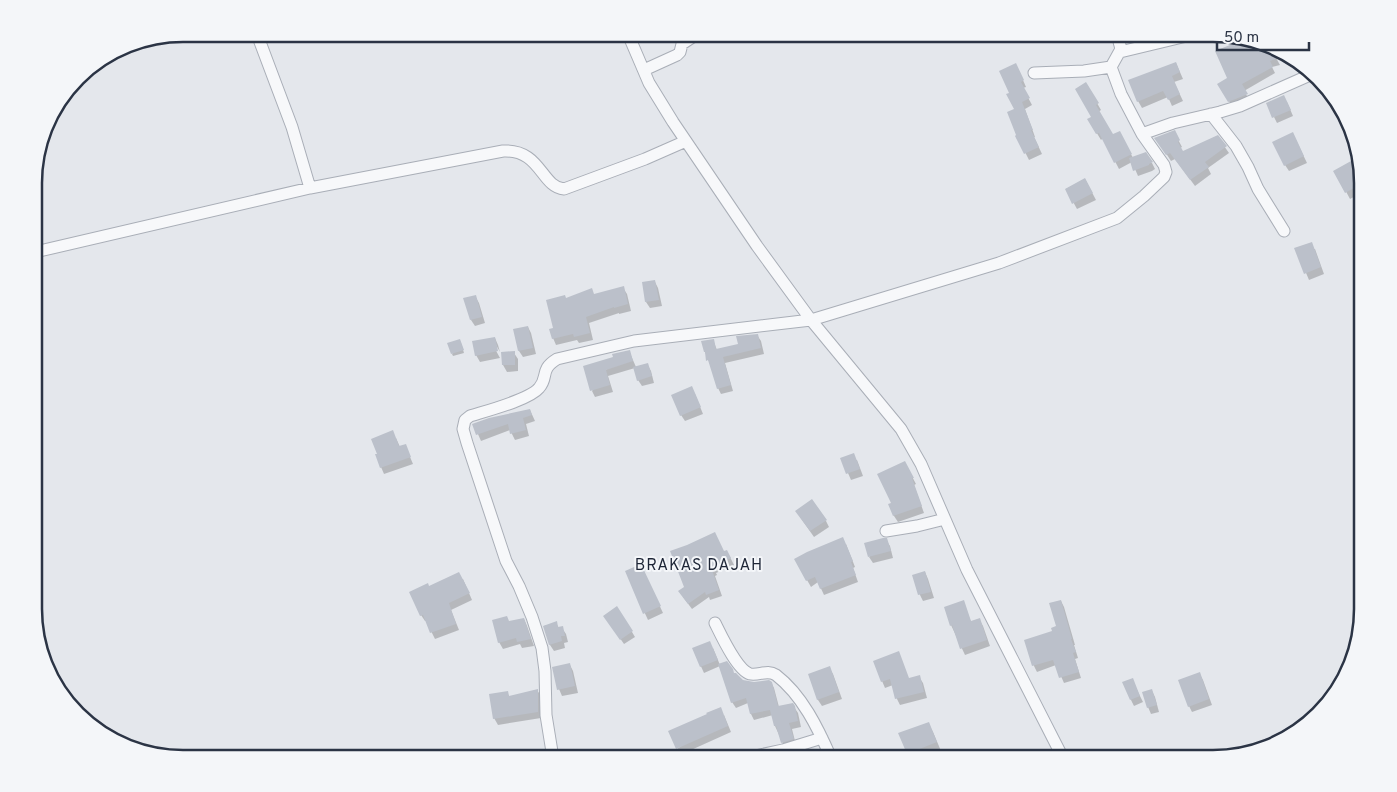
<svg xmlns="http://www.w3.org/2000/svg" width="1397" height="792" viewBox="0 0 1397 792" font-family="Overpass,sans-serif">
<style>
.shadow{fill:#0003}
.building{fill:#bbc0ca}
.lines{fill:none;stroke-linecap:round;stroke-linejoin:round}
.minor-casing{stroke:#a9aeb7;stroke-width:13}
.minor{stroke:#f7f8fa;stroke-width:11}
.labels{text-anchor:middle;stroke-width:4;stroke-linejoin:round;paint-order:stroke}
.quarter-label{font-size:16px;letter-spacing:1px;fill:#1d2536;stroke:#f4f6f9}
.rim{fill:none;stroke:#2b3445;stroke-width:2.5}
</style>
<rect width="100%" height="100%" fill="#e4e7ec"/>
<!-- shadow -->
<path class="shadow" d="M1238 40 1271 49 1280 65 1272 67 1275 73 1244 91 1250 101 1233 107 1222 91 1228 78 1239 43Z
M1176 63 1183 79 1174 82 1183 101 1172 106 1168 97 1142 108 1138 101Z
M1019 71 1026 87 1023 88 1032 105 1025 109 1035 137H1034L1042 154 1029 160 1017 136 1016 110 1011 93Z
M1086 84 1101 110 1098 112 1113 136 1120 133 1133 158 1152 163 1155 169 1152 171 1138 176 1132 162 1119 169 1103 138 1101 140 1089 120 1093 117Z
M1287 102 1293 116 1277 123 1274 117Z
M1174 132 1182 147 1180 148 1183 153 1217 136 1229 153 1208 168 1211 174 1195 186 1175 159 1171 161 1160 144Z
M1296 140 1307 163 1289 171 1285 165Z
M1351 162 1363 184V192L1350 199 1335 171Z
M1085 179 1096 200 1077 209 1066 189Z
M1296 249H1315L1324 274 1309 280Z
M655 282 658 288 662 306 650 308 646 302Z
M623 288 627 294 631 311 619 314V313L589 323 593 340 579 343 577 340 556 345 553 338 555 329 566 299 594 295Z
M475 296 479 303 485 323 475 326 471 320Z
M528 327 531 333 536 354 523 357 519 351 514 330Z
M757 335 761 341 764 354 725 363 733 391 721 394 718 388 711 366 705 352 713 340 717 350 739 345Z
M495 338 498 345 500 352 496 345 494 347 500 358 480 362 476 355Z
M461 343 464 353 453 356 452 354Z
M629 351 636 367 647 364 651 371 654 383 642 386 638 380 635 368 608 376 613 392 595 397 592 391 614 358Z
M503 353H514L518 359V371L507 372 503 365Z
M695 394 703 414 685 421 681 415Z
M530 410 535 421 526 424 529 436 515 440 510 430 481 441 474 425Z
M396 438 400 447 405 445 413 464 384 474 381 467Z
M842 459 857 460 863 476 851 480Z
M908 469 916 484 914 485 924 513 898 522 894 516 892 504Z
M800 517 826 521 829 527 814 537Z
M886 540 890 546 893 558 873 563 869 557Z
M846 544 855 567 853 568 858 582 824 595 818 582 811 587 795 559Z
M724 553 730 557 734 565 716 573 717 575 715 576 722 596 710 600 709 597 692 609 683 597Z
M626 572H644L663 613 648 620Z
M925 572 928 579 934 598 923 601 920 595 914 576Z
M463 579 472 600 451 610 459 630 435 639 426 621H425L421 615 429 587Z
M1061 601 1064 607 1075 645H1074L1078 658 1075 659 1081 678 1064 683 1056 665 1037 672 1034 666 1026 641 1053 632 1057 627Z
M963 602 971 622 979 619 983 626 990 646 965 655 951 625 945 608Z
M524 619 527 626 534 646 522 648 520 644 503 649 499 642 509 622Z
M608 621 632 632 635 637 624 644Z
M556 623 559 628H562L566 634 568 642 564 643 565 648 554 651 550 645 544 626Z
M713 648 720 665 743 682 754 683 771 682 774 688 779 707H794L798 713 801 727 792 729 796 745 785 748 775 726 773 715 754 720 751 714 748 703 736 708 732 702 720 666 704 673 693 649Z
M874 662 909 679 919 677 923 683 927 698 900 705 897 699 893 685 885 688Z
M570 665 573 671 578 693 562 696 559 689Z
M829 668 833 674 842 699 822 706 818 700 809 675Z
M1199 673 1203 680 1212 705 1192 712 1189 706Z
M1132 680 1143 702 1134 706 1131 700Z
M537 690 541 696V718L498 725 494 718 507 693 510 697Z
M1152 691 1155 697 1159 712 1151 714 1148 707Z
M724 715 731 732 680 755 677 749Z
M928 723 933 732 941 751 937 752 939 758H910L900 734Z"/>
<!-- building -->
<path class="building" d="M1240 41 1289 54 1270 61 1273 67 1242 84 1248 94 1228 102 1217 84 1227 78 1215 51Z
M1176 62 1180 72 1172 76 1180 94 1168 100 1163 91 1137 102 1128 80Z
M1016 63 1024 80 1021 82 1030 98 1022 102 1033 130H1031L1039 147 1024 154 1015 136 1016 135 1007 112 1014 109 1006 94 1009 93 999 71Z
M1086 82 1099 103 1096 105 1113 134 1120 131 1132 154 1114 163 1099 133 1096 134 1087 119 1091 117 1075 89Z
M1284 95 1291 110 1272 118 1266 103Z
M1175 130 1180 140 1178 142 1183 151 1218 135 1227 146 1205 162 1209 167 1190 180 1170 153 1166 155 1154 138Z
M1293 132 1304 156 1284 166 1272 142Z
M1146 152 1153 162 1149 164V165L1133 171 1129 158Z
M1351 161 1363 183 1345 193 1333 171Z
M1085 178 1093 193 1072 204 1065 189Z
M1312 242 1321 267 1304 274 1294 248Z
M655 280 659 300 645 302 642 282Z
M624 286 628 304 614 308V307L586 317 590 333 574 337 573 334 552 339 549 329 553 328 546 300 565 295 566 298 592 288 594 294Z
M476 295 482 317 470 320 463 298Z
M528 326 533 348 518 351 513 329Z
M758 334 761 348 723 357 731 385 717 389 708 360 706 361 705 352H704L701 341 714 339 716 349 738 344 736 336Z
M495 337 498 351 475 356 472 341Z
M460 339 464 350 451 354 447 343Z
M630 350 633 361 606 370 610 385 590 391 583 366 613 357 612 354Z
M515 351V365H502L501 352Z
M648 363 652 376 637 381 633 367Z
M692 386 701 407 680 416 671 395Z
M530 409 532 415 523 418 526 430 510 434 508 424 476 435 472 424 489 418Z
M393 430 399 446 406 444 411 457 380 468 375 454H377L371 439Z
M854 453 860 469 846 474 840 458Z
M905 461 914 478H912L922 506 893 516 888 504 891 503 877 474Z
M812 499 827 520 810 531 795 511Z
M715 532 724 551 727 550 731 558 714 566 715 569 712 570 719 590 706 595 705 592 688 604 678 591 684 587 670 551 687 545Z
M843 537 853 561 851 562 856 575 820 589 815 577 806 581 794 559 807 552Z
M883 538H887L891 551 868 557 864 543Z
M641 564 661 606 643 614 625 571Z
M925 571 931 592 918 595 912 575Z
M459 572 470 593 449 603 456 624 430 633 423 615 420 616 409 592 428 583 429 586Z
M964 600 971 621 980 618 987 640 960 649 952 625 950 626 944 607Z
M1061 600 1072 639H1071L1076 652 1073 653 1079 672 1059 678 1053 660 1032 666 1024 640 1052 631 1051 628 1056 626 1049 603Z
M617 606 633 631 620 640 603 616Z
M507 616 509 621 524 618 531 639 517 642 516 638 498 643 492 620Z
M557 621 558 627 563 626 565 636H561L562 641 549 645 543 626Z
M710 641 718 660 700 667 692 648Z
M899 651 909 678 920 675 924 692 895 699 890 679 881 682 873 661Z
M727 661 733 669 734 673H736L743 680 754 682 769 680 772 682 778 706 793 703 795 706 798 721 789 723 794 739 781 743 776 726H774L770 710 750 714 746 698 731 703 718 664Z
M570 663 575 686 557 690 552 667Z
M830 666 839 692 817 700 808 674Z
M1200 672 1209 699 1188 707 1178 680Z
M1133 678 1140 696 1130 700 1122 682Z
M538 689V712L493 719 489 694 508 691 509 696Z
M1152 689 1157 705 1147 708 1142 692Z
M721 707 728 726 676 749 668 731 707 714 706 713Z
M929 722 937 742 907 754 898 733Z"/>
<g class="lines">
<defs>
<path id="minor" d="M257 34 292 127 310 188
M628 34 649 83 673 122 757 246 811 320 901 429 921 464 967 570 1063 758
M1120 52 1195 34
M644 70 677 55 680 52 682 44 697 34
M1034 73 1084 71 1111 67
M1211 114 1236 146 1248 167 1258 189 1284 231
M1142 134 1173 123 1220 112 1240 106 1310 75
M35 252 310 188 503 151C541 149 541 187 564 189L645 159 686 141
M886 531 917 526 945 519
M715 623C721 635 737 670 750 674 759 676 767 669 776 675 802 695 818 728 831 758
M755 756 783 750 822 738
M553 758 546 715 545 671 542 648 532 617 519 586 506 561 467 443 463 429 465 420 470 416C486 411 529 400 539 388 549 377 539 370 557 359L634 341 811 320 999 263 1117 218 1144 196 1164 177 1166 172 1164 165 1142 134 1121 94 1111 67 1121 49 1117 34"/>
</defs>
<!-- minor casing -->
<use href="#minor" class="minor-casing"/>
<!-- minor -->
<use href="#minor" class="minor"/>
</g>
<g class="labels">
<!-- quarter labels -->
<g class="quarter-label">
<text x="699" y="570">BRAKAS DAJAH</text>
</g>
</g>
<!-- crop -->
<path d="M0 0H1397V792H0ZM183 42H1213A141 141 0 0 1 1354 183V609A141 141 0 0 1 1213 750H183A141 141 0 0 1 42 609V183A141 141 0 0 1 183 42Z" fill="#f4f6f9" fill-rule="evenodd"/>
<path class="rim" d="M183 42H1213A141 141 0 0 1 1354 183V609A141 141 0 0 1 1213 750H183A141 141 0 0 1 42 609V183A141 141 0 0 1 183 42Z"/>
<!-- scale -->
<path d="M1217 42v8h92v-8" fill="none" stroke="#2b3445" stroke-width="2.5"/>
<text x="1224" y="42" font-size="15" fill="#2b3445" stroke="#f4f6f9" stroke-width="4" paint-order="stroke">50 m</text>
</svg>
